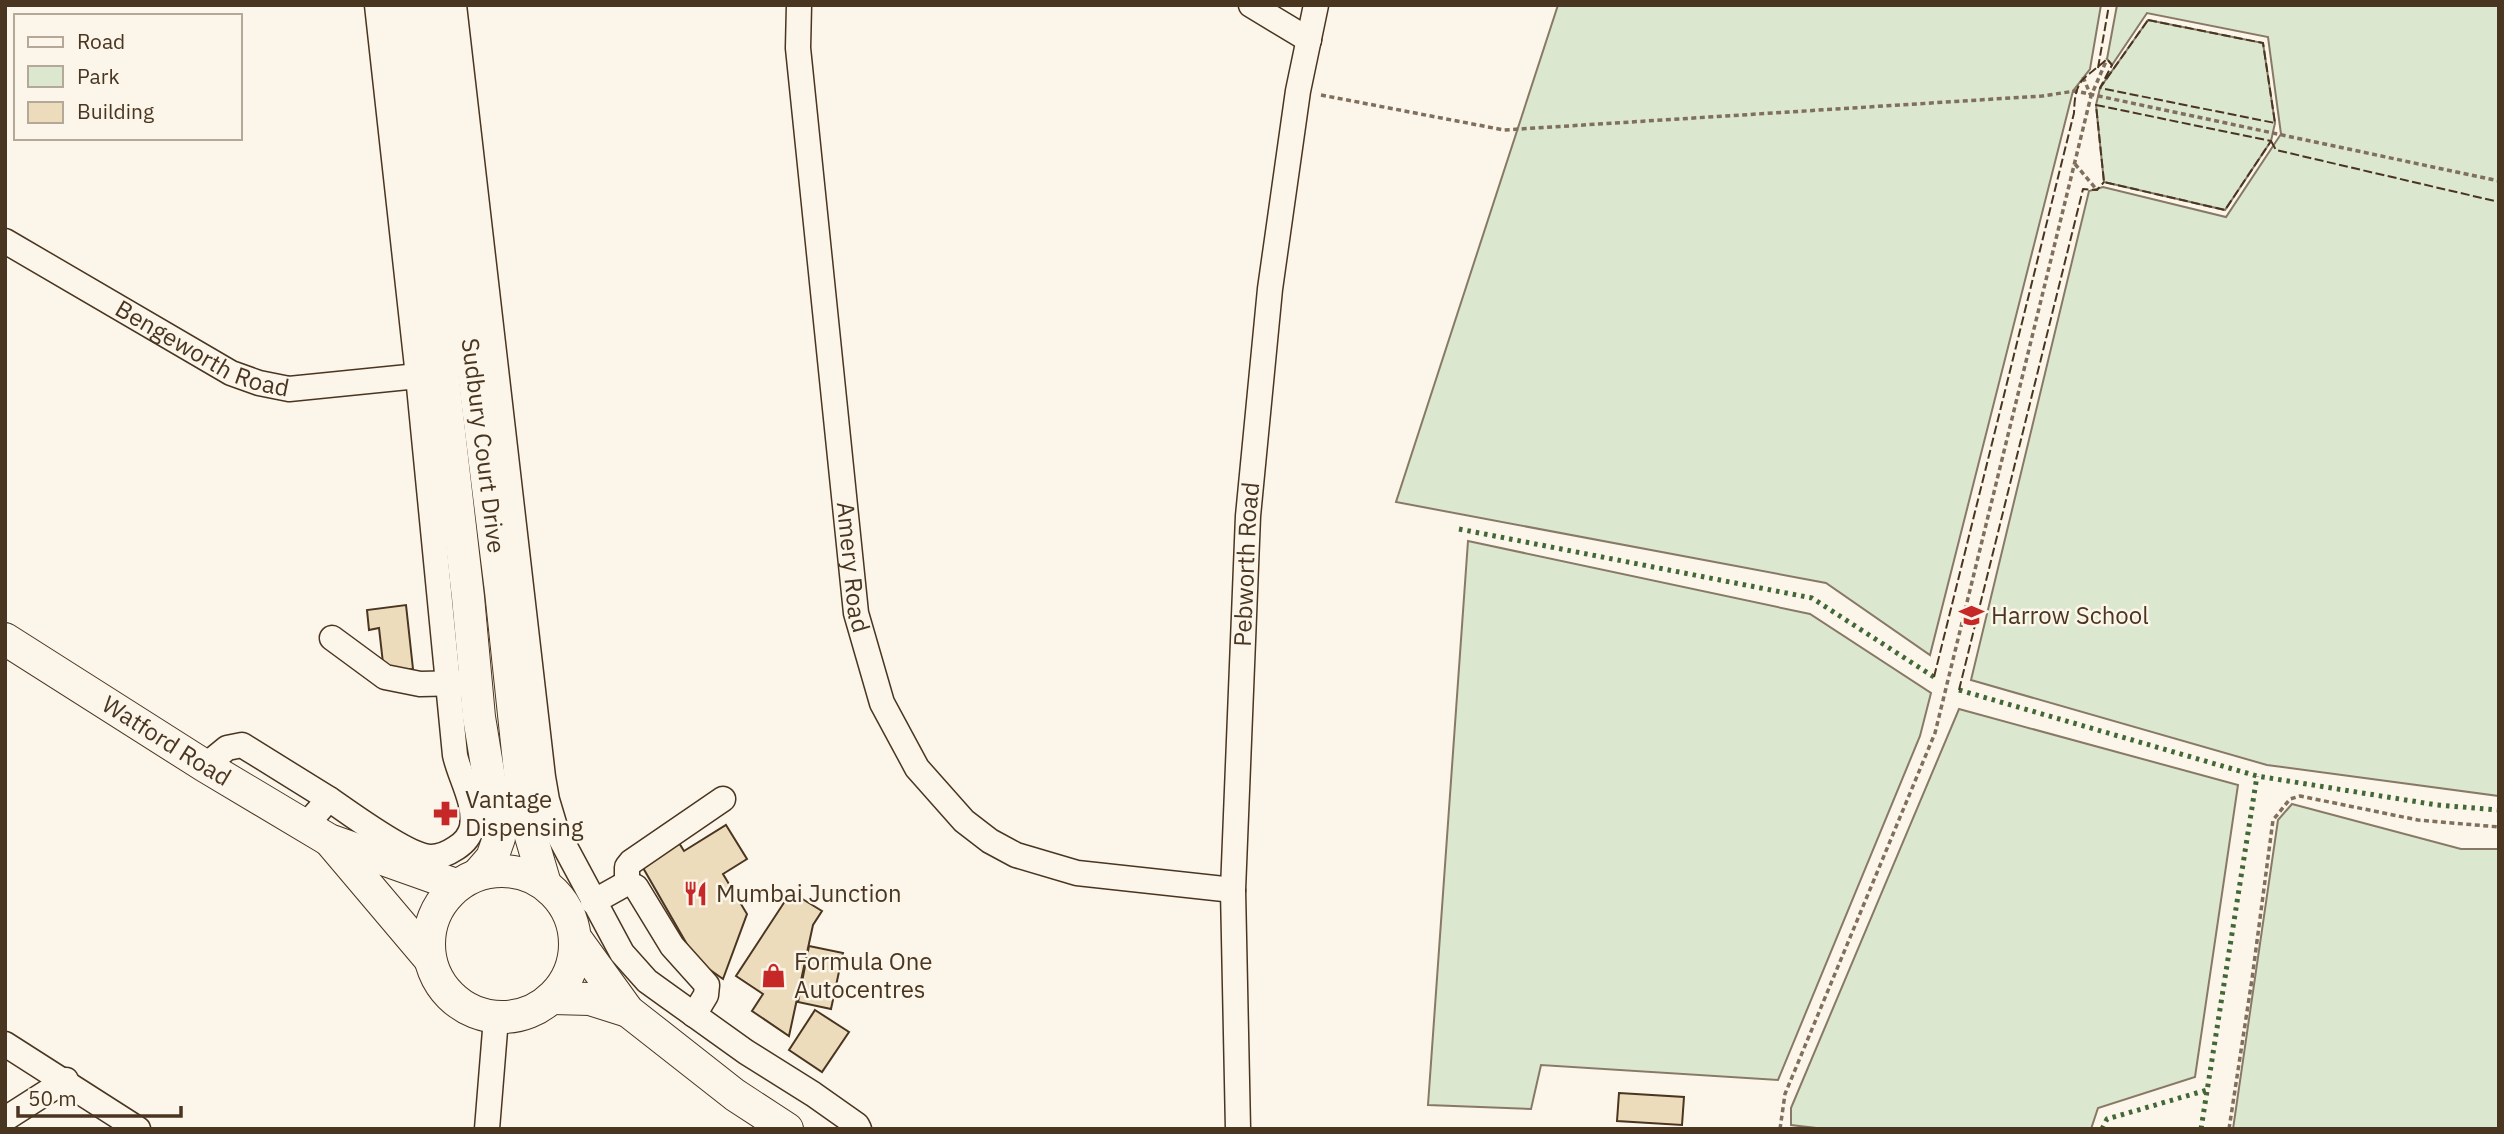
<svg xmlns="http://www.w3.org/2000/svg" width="2504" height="1134" viewBox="0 0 2504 1134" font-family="'IBM Plex Sans',sans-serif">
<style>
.green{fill:#dce7d0;stroke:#887966;stroke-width:2}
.building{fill:#ecdcbc;stroke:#4a3520;stroke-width:2}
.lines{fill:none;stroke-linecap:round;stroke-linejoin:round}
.minor-casing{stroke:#4a3520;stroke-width:27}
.major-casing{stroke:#4a3520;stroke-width:34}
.path{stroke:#7f6f5c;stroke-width:3.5;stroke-dasharray:5 3.5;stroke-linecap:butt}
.minor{stroke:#fbf6e9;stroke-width:24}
.major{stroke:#fbf6e9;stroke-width:32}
.hedge{stroke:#436837;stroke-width:5;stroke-dasharray:3.5 5;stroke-linecap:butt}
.fence{stroke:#4a3520;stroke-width:2;stroke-dasharray:9 3.5;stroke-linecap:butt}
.labels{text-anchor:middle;stroke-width:5;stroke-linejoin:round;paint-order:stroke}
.street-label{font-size:24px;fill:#4a3520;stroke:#fbf6e9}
.poi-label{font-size:24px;fill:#4a3520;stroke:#fbf6e9;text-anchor:start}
</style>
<rect width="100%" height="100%" fill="#fbf6e9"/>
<!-- green -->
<path class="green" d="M1558 5H2101L2090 69 2073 91 1930 655 1826 583 1396 502Z
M2117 5H2499V796L2267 765 1971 680 2089 191 2103 187 2226 217 2281 134 2268 37 2147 13 2112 65 2107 59Z
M2148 20 2263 43 2275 123 2271 141 2225 210 2104 182 2096 105 2100 88Z
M1468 541 1810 614 1931 693 1920 736 1778 1080 1541 1065 1531 1109 1428 1105Z
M1959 709 2238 785 2195 1077 2098 1108 2091 1129H1825L1791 1125V1108Z
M2292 804 2461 849H2499V1129H2233L2278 820Z"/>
<!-- building -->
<path class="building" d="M406 605 413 669 384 672 379 628 369 630 367 610Z
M726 825 747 859 723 874 747 914 723 979 696 960 642 866 679 843 684 851Z
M791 892 822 911 813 925 789 1036 752 1011 763 994 736 976Z
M809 946 843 953 831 1009 798 1002Z
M815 1010 849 1032 822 1072 789 1050Z
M1619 1093 1684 1097 1682 1125 1617 1121Z"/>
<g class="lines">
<defs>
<g id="minor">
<path d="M454 5 543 777 547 800 556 830 622 953 647 981 672 999 746 1052 813 1094 857 1125 859 1129"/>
<path id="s1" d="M799 5 798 48 856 613 882 703 917 768 964 821 990 841 1016 855 1077 873 1233 890"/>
<path d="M1251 5 1309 40"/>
<path id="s2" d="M5 241 231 373 259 383 289 389 418 376"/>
<path d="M332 638 385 677 420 684 465 683"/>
<path d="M205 766 227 748 242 745 329 799"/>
<path d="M305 826 329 799C350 813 408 857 431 857 440 857 450 852 456 848 464 843 470 836 472 827 476 802 460 778 455 755L418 376 377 5"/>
<path d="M627 883V867L631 862 723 799"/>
<path d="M593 902 627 883 636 887 672 946 707 985 706 995 694 1015"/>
<path d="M5 1044 138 1129"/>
<path d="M5 1119 66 1080"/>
<path d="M487 1129 496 1018"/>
<path id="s3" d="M1238 1129 1233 890 1248 516 1270 289 1298 91 1316 5"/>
</g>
<g id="major">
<path d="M400 5 468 597 479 717 499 838 492 858 479 873"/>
<path id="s4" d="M428 5 501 591 521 781 530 833 545 884"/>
<path id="s5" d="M5 639 205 766 329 840 456 885"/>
<path d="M330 841 429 958"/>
<circle cx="502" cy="944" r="73"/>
<path d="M576 939 628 1011 735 1095 787 1129"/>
<path d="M553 998 590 999 628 1011"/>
</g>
</defs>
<!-- minor casing -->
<use href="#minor" class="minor-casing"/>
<!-- major casing -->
<use href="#major" class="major-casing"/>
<!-- path -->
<path class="path" d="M2083 77 2091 96
M1321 95 1504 130 2042 96 2075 91 2499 181
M2075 164 2097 190
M1780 1129 1785 1094 1935 733 2091 96 2107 59
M2229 1129 2252 979 2273 820 2290 799 2300 796 2418 820 2499 827"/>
<!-- minor -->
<use href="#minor" class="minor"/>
<!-- major -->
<use href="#major" class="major"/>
<!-- hedge -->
<path class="hedge" d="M1459 529 1812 598 1934 677
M1959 690 2257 776 2437 805 2499 810
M2102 1129 2107 1119 2207 1090
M2201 1129 2257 776"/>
<!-- fence -->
<path class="fence" d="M2148 20 2263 43 2275 123 2100 88Z
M2098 68 2109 5
M2096 105 2271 141 2225 210 2104 182Z
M2271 141 2276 150 2499 202
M1934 677 2074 113C2075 77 2083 81 2107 59L2112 65 2100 88
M1959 690 2083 189 2097 190 2104 182"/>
</g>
<!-- icons -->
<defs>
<symbol id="school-bare" viewBox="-9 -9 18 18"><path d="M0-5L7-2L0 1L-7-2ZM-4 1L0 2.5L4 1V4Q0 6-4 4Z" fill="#c62828" stroke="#fbf6e9" stroke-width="2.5" paint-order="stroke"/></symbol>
<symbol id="pharmacy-bare" viewBox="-9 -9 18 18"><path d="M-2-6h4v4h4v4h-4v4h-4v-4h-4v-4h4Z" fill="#c62828" stroke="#fbf6e9" stroke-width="2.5" paint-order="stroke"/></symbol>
<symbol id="restaurant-bare" viewBox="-9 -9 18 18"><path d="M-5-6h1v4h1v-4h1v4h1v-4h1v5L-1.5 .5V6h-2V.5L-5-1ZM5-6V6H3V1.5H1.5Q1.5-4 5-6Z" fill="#c62828" stroke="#fbf6e9" stroke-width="2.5" paint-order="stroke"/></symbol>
<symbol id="shop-bare" viewBox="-9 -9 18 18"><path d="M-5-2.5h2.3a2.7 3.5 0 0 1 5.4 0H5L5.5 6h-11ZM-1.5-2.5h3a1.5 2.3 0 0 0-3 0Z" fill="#c62828" stroke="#fbf6e9" stroke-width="2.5" paint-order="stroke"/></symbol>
</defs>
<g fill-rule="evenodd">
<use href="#school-bare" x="1954" y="598" width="35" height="35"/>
<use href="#pharmacy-bare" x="428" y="796" width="35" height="35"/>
<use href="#restaurant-bare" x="678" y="876" width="35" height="35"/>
<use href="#shop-bare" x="756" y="958" width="35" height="35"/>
</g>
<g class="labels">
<!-- street labels -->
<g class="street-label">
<text dy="8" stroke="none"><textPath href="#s2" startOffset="226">Bengeworth Road</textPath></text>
<text dy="8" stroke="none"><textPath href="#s4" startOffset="444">Sudbury Court Drive</textPath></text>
<text dy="8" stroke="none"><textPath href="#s3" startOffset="565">Pebworth Road</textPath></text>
<text dy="8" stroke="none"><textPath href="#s1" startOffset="565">Amery Road</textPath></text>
<text dy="8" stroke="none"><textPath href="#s5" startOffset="191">Watford Road</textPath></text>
</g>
<!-- poi labels -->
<g class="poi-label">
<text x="1991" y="624">Harrow School</text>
<text x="465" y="808">Vantage<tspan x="465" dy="28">Dispensing</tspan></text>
<text x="716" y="902">Mumbai Junction</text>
<text x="794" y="970">Formula One<tspan x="794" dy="28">Autocentres</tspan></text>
</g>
</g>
<!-- border -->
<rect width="2504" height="1134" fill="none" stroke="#4a3520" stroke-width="14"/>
<!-- legend -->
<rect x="14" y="14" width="228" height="126" fill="#fbf6e9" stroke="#b4a999" stroke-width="2"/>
<rect x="28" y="37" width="35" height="10" fill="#fbf6e9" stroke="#b4a999" stroke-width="2"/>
<text x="77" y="49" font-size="21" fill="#4a3520">Road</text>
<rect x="28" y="66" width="35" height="21" fill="#dce7d0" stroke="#b4a999" stroke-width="2"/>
<text x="77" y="84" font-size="21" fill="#4a3520">Park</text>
<rect x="28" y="102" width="35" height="21" fill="#ecdcbc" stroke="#b4a999" stroke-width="2"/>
<text x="77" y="119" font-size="21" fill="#4a3520">Building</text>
<!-- scale -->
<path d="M18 1106v10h163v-10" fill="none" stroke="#4a3520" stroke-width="3.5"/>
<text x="28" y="1106" font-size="21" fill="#4a3520" stroke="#fbf6e9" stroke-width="5" paint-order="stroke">50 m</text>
</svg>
